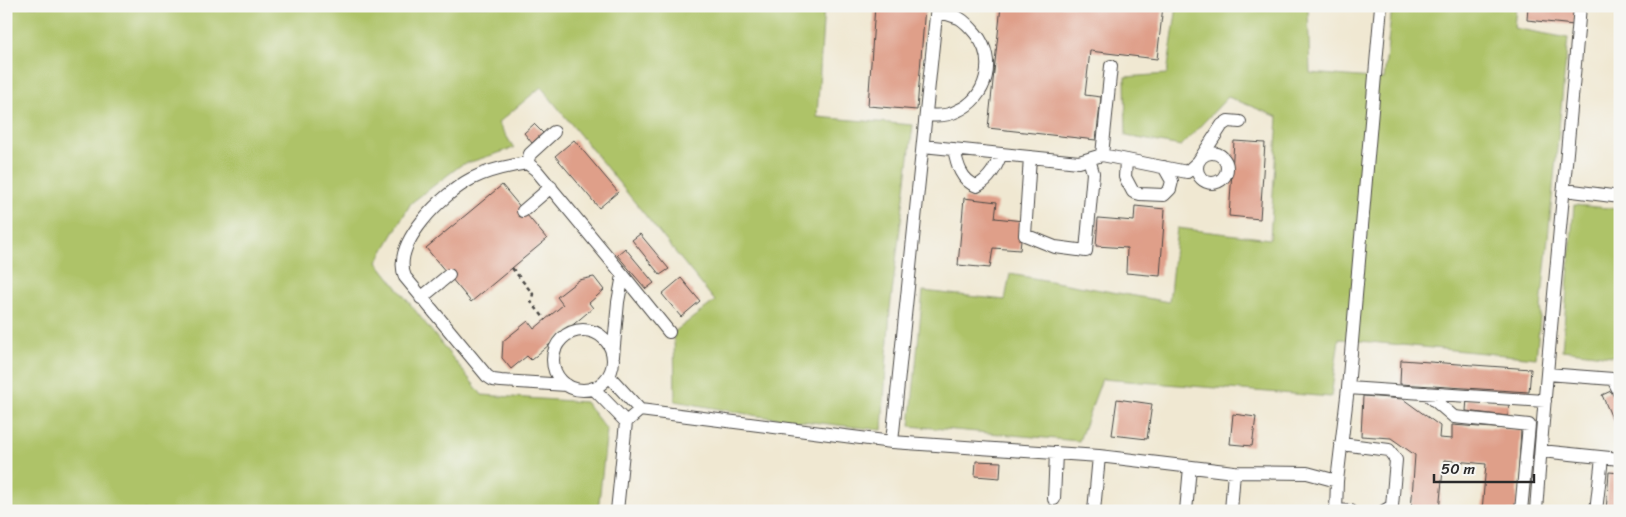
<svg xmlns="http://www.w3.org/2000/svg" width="1626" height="517" viewBox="0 0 1626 517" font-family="Sriracha,sans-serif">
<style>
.green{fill:#aec367;stroke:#6c7749}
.building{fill:#df9f89}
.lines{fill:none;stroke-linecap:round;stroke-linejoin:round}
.minor-casing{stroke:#494744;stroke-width:14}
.path{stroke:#494744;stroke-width:2.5;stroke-dasharray:4 4;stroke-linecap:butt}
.minor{stroke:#fff;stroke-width:12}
</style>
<rect width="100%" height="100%" fill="#f6f6f2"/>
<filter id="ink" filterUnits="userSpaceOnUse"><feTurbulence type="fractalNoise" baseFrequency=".02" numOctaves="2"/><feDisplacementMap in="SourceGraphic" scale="10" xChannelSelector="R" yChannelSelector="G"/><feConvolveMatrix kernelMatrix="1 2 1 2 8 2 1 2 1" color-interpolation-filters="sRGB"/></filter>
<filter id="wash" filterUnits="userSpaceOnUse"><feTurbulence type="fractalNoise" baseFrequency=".0096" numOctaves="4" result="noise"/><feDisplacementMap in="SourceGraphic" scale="20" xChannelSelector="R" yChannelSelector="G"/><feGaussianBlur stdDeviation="1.12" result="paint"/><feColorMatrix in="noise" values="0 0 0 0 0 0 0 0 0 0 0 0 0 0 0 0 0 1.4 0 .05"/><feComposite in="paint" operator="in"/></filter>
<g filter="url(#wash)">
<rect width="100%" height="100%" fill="#f0e8d2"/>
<!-- green -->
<path class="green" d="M6 6H824L817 117 913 125 890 309 882 430 758 416 675 401 674 332 715 301 541 87 498 123 514 148 461 165 411 203 377 262 482 395 585 402 607 430 598 511H6Z
M1177 6H1308L1310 73 1384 79 1392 6H1516L1514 28 1568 38 1536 358 1339 339 1331 397 1102 379 1079 441 910 426 923 291 1005 300 1010 274 1169 302 1177 228 1270 239 1278 117 1228 97 1181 146 1126 136 1125 77 1167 74Z
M1574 205 1620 209V357L1562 350Z"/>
<g id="blocks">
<!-- building -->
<path class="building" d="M875 6H925L917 110 868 106Z
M1001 6H1163L1157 59 1090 51 1085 95 1101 97 1096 140 988 128Z
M1528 6H1576L1574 25 1527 20Z
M534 124 543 133 532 143 524 133Z
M574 140 618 192 599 208 555 156Z
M1234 141 1265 143 1260 219 1229 216Z
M502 185 547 239 471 302 426 248Z
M964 198 997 202 995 218 1023 221 1020 250 993 248 990 268 958 265Z
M1135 206 1165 209 1160 276 1126 273 1127 248 1096 246 1098 218 1134 221Z
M640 234 669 269 660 275 632 240Z
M625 248 654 283 646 289 617 255Z
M594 277 604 290 589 303 593 308 531 360 527 356 511 369 502 358 503 341 528 321 534 329 563 305 557 297 579 280Z
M681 278 700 301 681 317 662 294Z
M1401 360 1531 369 1529 392 1400 384Z
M1611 391 1620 410V423L1615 425 1602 395Z
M1363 396 1403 399 1440 426 1439 438 1452 439V425L1521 430 1516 511H1482L1486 464 1444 460 1439 511H1411L1415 455 1391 438 1361 436Z
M1117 399 1152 404 1147 439 1112 435Z
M1467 399 1509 404 1508 416 1466 411Z
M1233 414 1256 417 1252 446 1230 444Z
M976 461 1001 462 1000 478 975 476Z
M1609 472 1620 473V511H1606Z"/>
</g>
</g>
<g filter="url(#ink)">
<use href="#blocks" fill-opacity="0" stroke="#494744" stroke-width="1"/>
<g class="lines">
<defs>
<path id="minor" d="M927 115C937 116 948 116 957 111 987 98 997 60 976 34 971 28 966 22 959 18 952 15 944 13 937 12
M923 146 1079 162 1102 155 1187 172 1198 162 1222 125 1228 121 1240 122
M954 149C957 164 961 181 977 186 990 179 996 167 1001 154
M1197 168a15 15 0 1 1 30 0a15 15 0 1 1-30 0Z
M1102 155 1111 66
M1030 157 1025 235 1055 247 1086 251 1093 173 1089 159
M1126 160 1125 177 1133 192 1140 194 1164 195 1170 189 1172 181 1164 167
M527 163 530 154 554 132
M1565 190 1620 197
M523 211 551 187
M623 275 669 332
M421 298 449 275
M553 360a30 30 0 1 1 60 0a30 30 0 1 1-60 0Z
M1547 374 1613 379 1620 393
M609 376 640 410
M567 385 501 381 493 380 487 376 405 277C391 243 444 193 471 179 488 170 508 166 527 163L536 170 623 275 618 302 613 356
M1348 388 1545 401
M594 389 626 422
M1426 393 1454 417 1529 425 1521 511
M892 442 937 6
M1341 444 1389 450 1396 460 1392 506 1384 511
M1541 451 1620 459
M1054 499 1056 453
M1336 510 1351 511
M617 511 626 422 640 410 892 442 1099 456 1234 472 1307 473 1337 481
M1094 511 1099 456
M1186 511 1190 467
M1231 511 1234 472
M1336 511 1337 481 1348 388 1381 6
M1536 511C1548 342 1566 174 1580 6
M1596 511 1602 458"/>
</defs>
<!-- minor casing -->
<use href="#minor" class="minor-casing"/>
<!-- path -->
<path class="path" d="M512 268 533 294 531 302 545 319"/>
<!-- minor -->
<use href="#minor" class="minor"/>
</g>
</g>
<!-- margin -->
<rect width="1626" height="517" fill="none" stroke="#f6f6f2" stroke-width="25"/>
<!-- scale -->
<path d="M1434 474v8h100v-8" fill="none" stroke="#2b2b2b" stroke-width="2.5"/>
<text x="1441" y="474" font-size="15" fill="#2b2b2b" stroke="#f6f6f2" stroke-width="4" paint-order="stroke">50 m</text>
</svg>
